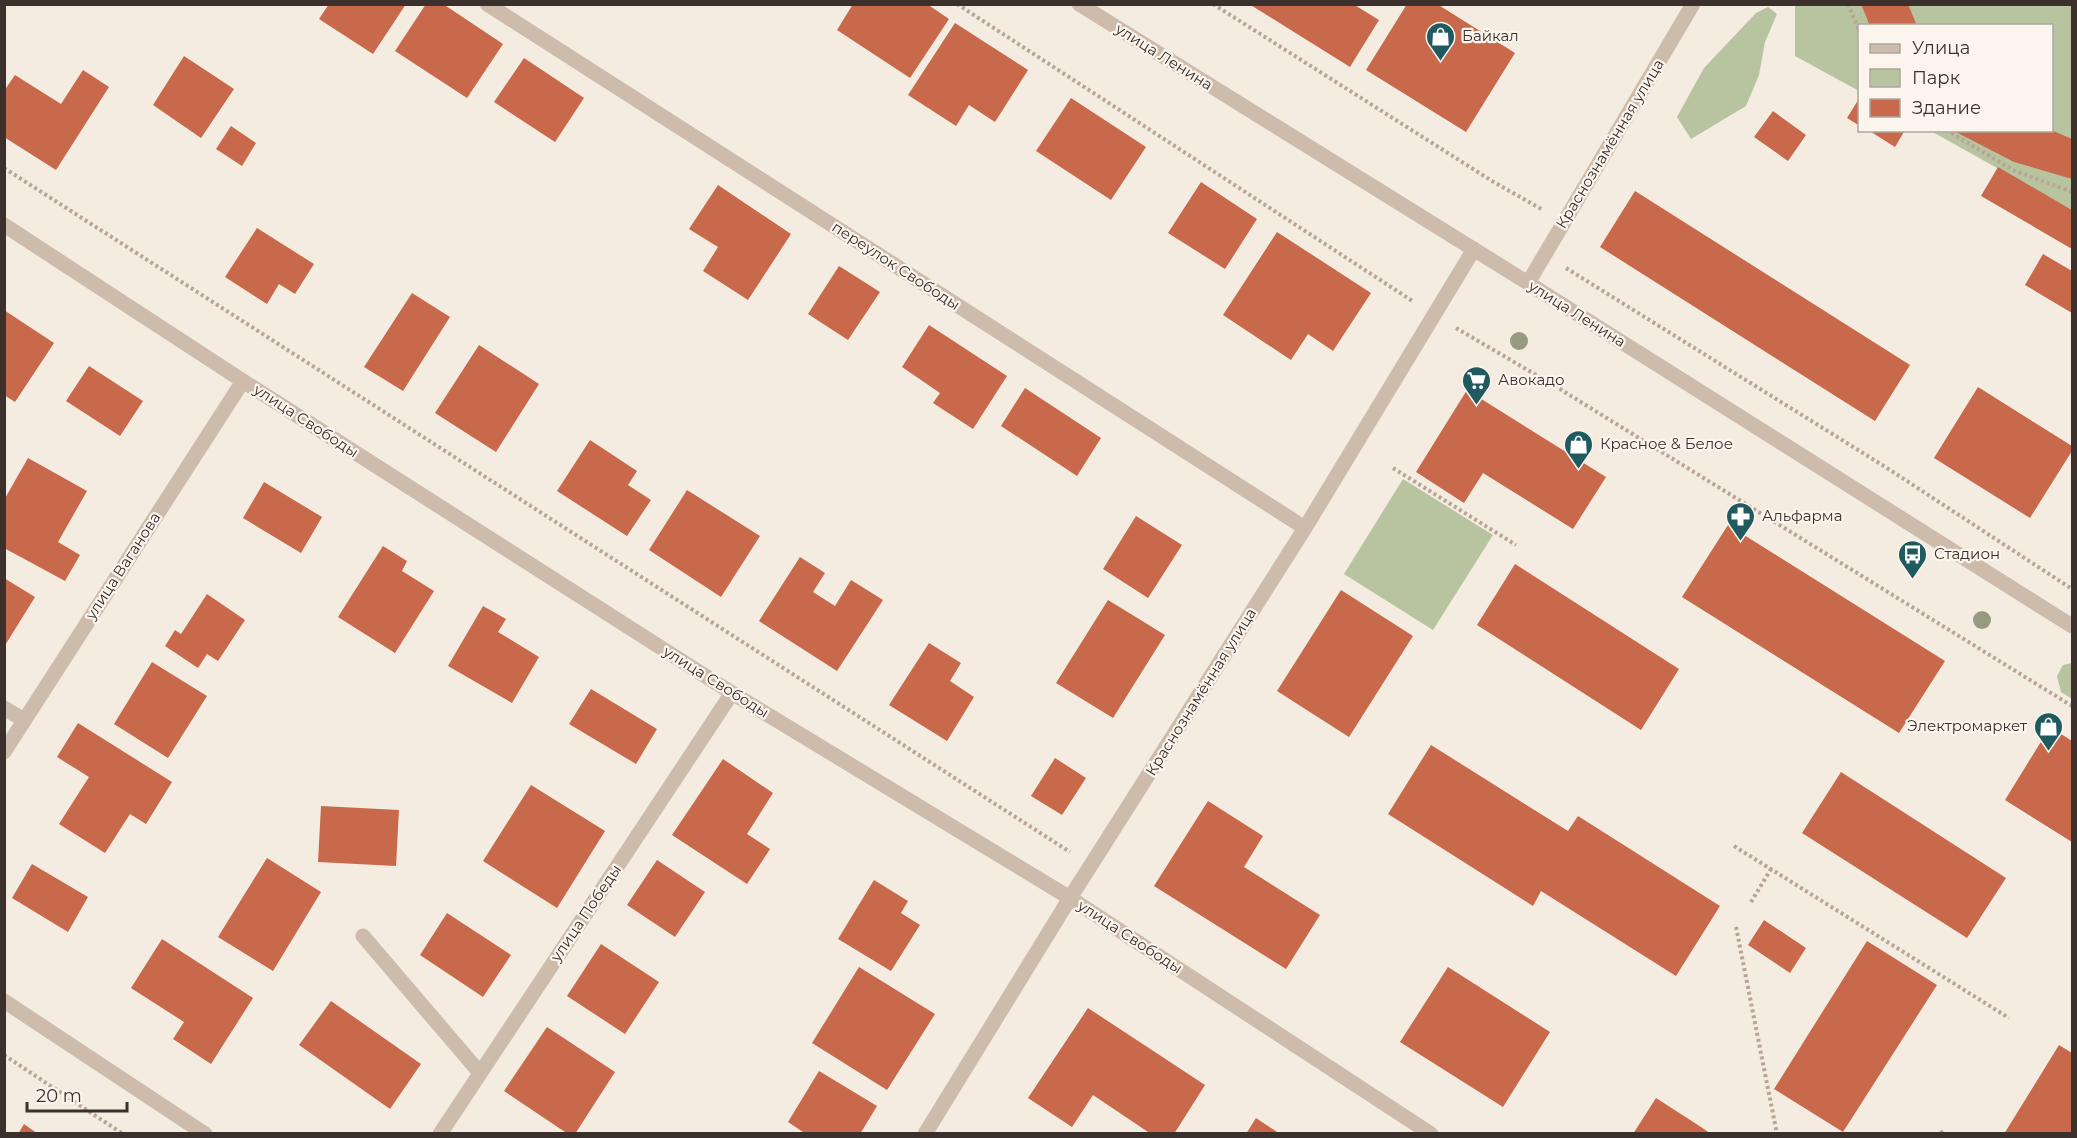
<svg xmlns="http://www.w3.org/2000/svg" width="2077" height="1138" viewBox="0 0 2077 1138" font-family="Montserrat,sans-serif">
<style>
.green{fill:#b8c4a0}
.building{fill:#c8694b}
.lines{fill:none;stroke-linecap:round;stroke-linejoin:round}
.path{stroke:#b9a596;stroke-width:4;stroke-dasharray:3 3;stroke-linecap:butt}
.minor{stroke:#cdbbac;stroke-width:15}
.tree{fill:#969b7f}
.labels{text-anchor:middle;stroke-width:4.5;stroke-linejoin:round;paint-order:stroke}
.poi-label{font-size:15px;fill:#3b302b;stroke:#fbf5ee;text-anchor:start}
.street-label{font-size:15px;fill:#3b302b;stroke:#fbf5ee}
</style>
<rect width="100%" height="100%" fill="#f4ebe1"/>
<!-- green -->
<path class="green" d="M1795 5H2072V210L1931 131 2052 130V26H1860L1859 91 1795 56Z
M1768 7 1777 14 1765 42 1759 75 1746 106 1691 139 1677 117 1704 68 1756 13Z
M1403 479 1493 535 1433 630 1344 574Z
M2072 663V699L2061 692 2057 676 2063 665Z"/>
<!-- building -->
<path class="building" d="M329 4H406L373 54 319 19Z
M426 4H443L503 44 467 98 395 51Z
M853 4H927L949 19 910 78 837 30Z
M1249 4H1353L1379 20 1350 67Z
M1407 4H1437L1515 53 1466 132 1366 70Z
M1861 4H1908L1917 26H1870Z
M955 23 1028 70 995 122 969 105 956 126 908 95Z
M184 56 234 89 201 138 153 105Z
M524 58 584 98 555 142 494 102Z
M83 70 109 87 56 170 4 137V91L15 75 61 104Z
M1860 97V126L1847 118Z
M1071 98 1146 147 1111 200 1036 151Z
M1773 111 1806 135 1788 161 1754 137Z
M231 126 256 143 242 166 216 149Z
M1868 130H1905L1895 147Z
M1952 130H2051L2072 139V179L2014 162Z
M1998 167 2072 210V249L1981 196Z
M1201 182 1257 219 1225 269 1168 233Z
M718 185 791 234 748 300 703 271 718 247 689 229Z
M1635 191 1910 365 1875 421 1600 247Z
M257 228 314 264 295 294 279 284 267 304 225 277Z
M1277 232 1371 293 1333 351 1308 334 1291 360 1223 315Z
M2043 254 2072 271V313L2025 285Z
M839 266 880 292 848 340 808 314Z
M412 293 450 317 403 391 364 367Z
M4 310 54 343 15 402 4 395Z
M929 325 1007 376 973 429 933 403 940 393 902 367Z
M479 345 539 384 496 452 435 413Z
M89 366 143 401 120 436 66 401Z
M1978 387 2072 446V451L2030 518 1934 458Z
M1025 388 1101 438 1077 476 1001 426Z
M1467 390 1606 477 1573 529 1483 473 1464 503 1416 472Z
M590 440 637 471 628 485 651 500 627 536 557 491Z
M28 458 87 491 58 542 80 555 65 581 4 548V500Z
M264 482 322 517 301 553 243 518Z
M687 490 760 536 721 597 649 550Z
M1136 516 1182 545 1148 598 1103 569Z
M1728 525 1945 661 1899 733 1682 597Z
M383 546 407 561 402 571 434 591 395 653 338 617Z
M800 557 825 573 813 592 835 606 851 580 883 600 837 671 759 621Z
M1515 564 1679 669 1641 730 1477 625Z
M4 578 35 597 4 647Z
M1341 590 1413 636 1349 737 1277 691Z
M207 594 245 620 218 661 207 654 198 668 165 646 175 630 181 634Z
M1108 600 1165 635 1113 718 1056 683Z
M483 606 506 619 498 632 539 657 512 703 448 666Z
M929 643 961 663 950 681 974 697 947 741 889 705Z
M152 662 207 696 168 758 114 724Z
M591 689 657 729 636 764 569 724Z
M78 723 172 782 146 824 130 814 105 853 59 824 89 777 57 757Z
M2050 727 2072 741V842L2005 800Z
M1431 745 1568 831 1578 816 1720 906 1676 976 1541 891 1533 906 1388 814Z
M1055 758 1086 778 1062 815 1031 796Z
M723 759 773 793 747 834 770 849 747 884 672 835Z
M1841 772 2006 878 1967 938 1802 833Z
M531 785 605 831 557 908 483 861Z
M1208 801 1263 836 1244 867 1320 915 1286 969 1154 886Z
M321 806 399 810 396 866 318 862Z
M267 858 321 892 273 971 218 937Z
M657 860 705 892 675 937 627 905Z
M32 864 88 897 68 932 12 898Z
M874 880 908 901 901 913 920 925 891 971 838 939Z
M447 913 511 955 483 997 420 955Z
M1764 920 1806 948 1790 973 1748 945Z
M162 939 253 998 211 1064 173 1039 184 1022 131 988Z
M1867 941 1937 985 1843 1132 1774 1089Z
M601 944 659 982 625 1034 567 996Z
M859 967 935 1014 887 1090 812 1043Z
M1448 967 1550 1032 1503 1107 1400 1042Z
M331 1001 421 1064 390 1109 299 1045Z
M1088 1008 1205 1085 1174 1134H1151L1093 1095 1072 1127 1028 1098Z
M547 1027 615 1072 575 1134H568L504 1091Z
M2059 1045 2072 1053V1134H2004Z
M819 1071 877 1106 860 1134H806L788 1122Z
M1656 1098 1701 1127 1711 1134H1633Z
M1256 1118 1280 1134H1246Z
M24 1124 38 1134H18Z"/>
<g class="lines">
<!-- path -->
<path class="path" d="M957 4 1414 302
M1213 4 1492 181 1543 210
M1848 4 1860 33
M1946 130 2015 171 2072 192
M4 168 1070 852
M1566 268 1887 468 2072 589
M1456 328 1555 386 2072 706
M1393 468 1516 545
M1734 846 2009 1018
M1751 902 1771 869
M1736 927 1777 1134
M4 1055 123 1134
M1940 1131 1944 1134"/>
<!-- minor -->
<path class="minor" d="M487 4 1305 528
M1079 4 1528 283 2072 626
M4 225 243 381 732 693 1070 898 1431 1134
M1528 283 1693 4
M4 708 24 720
M4 752 243 381
M363 936 480 1073
M4 1001 205 1134
M440 1134 732 693
M925 1134 1070 898 1305 528 1474 249"/>
</g>
<!-- trees -->
<g class="tree">
<circle cx="1519" cy="341" r="9"/>
<circle cx="1982" cy="620" r="9"/>
</g>
<!-- icons -->
<defs>
<symbol id="shop-pin" viewBox="-11 -11 22 30"><path d="M0 17L-7.5 6A9.5 9.5 0 1 1 7.5 6Z" fill="#1f5a5e" stroke="#fbf5ee"/><path d="M-5-2.5h2.3a2.7 3.5 0 0 1 5.4 0H5L5.5 6h-11ZM-1.5-2.5h3a1.5 2.3 0 0 0-3 0Z" fill="#fff"/></symbol>
<symbol id="supermarket-pin" viewBox="-11 -11 22 30"><path d="M0 17L-7.5 6A9.5 9.5 0 1 1 7.5 6Z" fill="#1f5a5e" stroke="#fbf5ee"/><path d="M-6-5.5h2.5l.6 2H6L4.5 2H-2.5L-4.4-4H-6ZM-1.5 3.2a1.3 1.3 0 1 0 .1 0ZM3 3.2a1.3 1.3 0 1 0 .1 0Z" fill="#fff"/></symbol>
<symbol id="pharmacy-pin" viewBox="-11 -11 22 30"><path d="M0 17L-7.5 6A9.5 9.5 0 1 1 7.5 6Z" fill="#1f5a5e" stroke="#fbf5ee"/><path d="M-2-6h4v4h4v4h-4v4h-4v-4h-4v-4h4Z" fill="#fff"/></symbol>
<symbol id="bus-pin" viewBox="-11 -11 22 30"><path d="M0 17L-7.5 6A9.5 9.5 0 1 1 7.5 6Z" fill="#1f5a5e" stroke="#fbf5ee"/><path d="M-5-6H5V4H4V6H2V4H-2V6H-4V4H-5ZM-3.5-4V0h7V-4ZM-3.5 1.2v1.5H-2V1.2ZM2 1.2v1.5H3.5V1.2Z" fill="#fff"/></symbol>
</defs>
<g fill-rule="evenodd">
<use href="#shop-pin" x="1424" y="20" width="33" height="45"/>
<use href="#supermarket-pin" x="1460" y="364" width="33" height="45"/>
<use href="#shop-pin" x="1562" y="428" width="33" height="45"/>
<use href="#pharmacy-pin" x="1724" y="500" width="33" height="45"/>
<use href="#bus-pin" x="1896" y="538" width="33" height="45"/>
<use href="#shop-pin" x="2032" y="710" width="33" height="45"/>
</g>
<g class="labels">
<!-- poi labels -->
<g class="poi-label">
<text x="1462" y="41">Байкал</text>
<text x="1498" y="385">Авокадо</text>
<text x="1600" y="449">Красное &amp; Белое</text>
<text x="1762" y="521">Альфарма</text>
<text x="1934" y="559">Стадион</text>
<text x="2027" y="731" text-anchor="end">Электромаркет</text>
</g>
<!-- street labels -->
<g class="street-label">
<text transform="translate(1164 57) rotate(32)" y="5">улица Ленина</text>
<text transform="translate(1610 144) rotate(-59)" y="5">Краснознамённая улица</text>
<text transform="translate(896 266) rotate(33)" y="5">переулок Свободы</text>
<text transform="translate(1577 314) rotate(32)" y="5">улица Ленина</text>
<text transform="translate(306 421) rotate(33)" y="5">улица Свободы</text>
<text transform="translate(123 566) rotate(-57)" y="5">улица Ваганова</text>
<text transform="translate(716 682) rotate(32)" y="5">улица Свободы</text>
<text transform="translate(1201 692) rotate(-58)" y="5">Краснознамённая улица</text>
<text transform="translate(586 913) rotate(-56)" y="5">улица Победы</text>
<text transform="translate(1130 937) rotate(33)" y="5">улица Свободы</text>
</g>
</g>
<!-- border -->
<rect width="2077" height="1138" fill="none" stroke="#3b302b" stroke-width="12"/>
<!-- legend -->
<rect x="1858" y="24" width="195" height="108" fill="#fbf5ee" stroke="#aea6a0" stroke-width="1.5"/>
<rect x="1870" y="44" width="30" height="9" fill="#cdbbac" stroke="#aea6a0" stroke-width="1.5"/>
<text x="1912" y="54" font-size="18" fill="#3b302b">Улица</text>
<rect x="1870" y="69" width="30" height="18" fill="#b8c4a0" stroke="#aea6a0" stroke-width="1.5"/>
<text x="1912" y="84" font-size="18" fill="#3b302b">Парк</text>
<rect x="1870" y="99" width="30" height="18" fill="#c8694b" stroke="#aea6a0" stroke-width="1.5"/>
<text x="1912" y="114" font-size="18" fill="#3b302b">Здание</text>
<!-- scale -->
<path d="M27 1102v9h100v-9" fill="none" stroke="#3b302b" stroke-width="3"/>
<text x="36" y="1102" font-size="18" fill="#3b302b" stroke="#fbf5ee" stroke-width="4.5" paint-order="stroke">20 m</text>
</svg>
